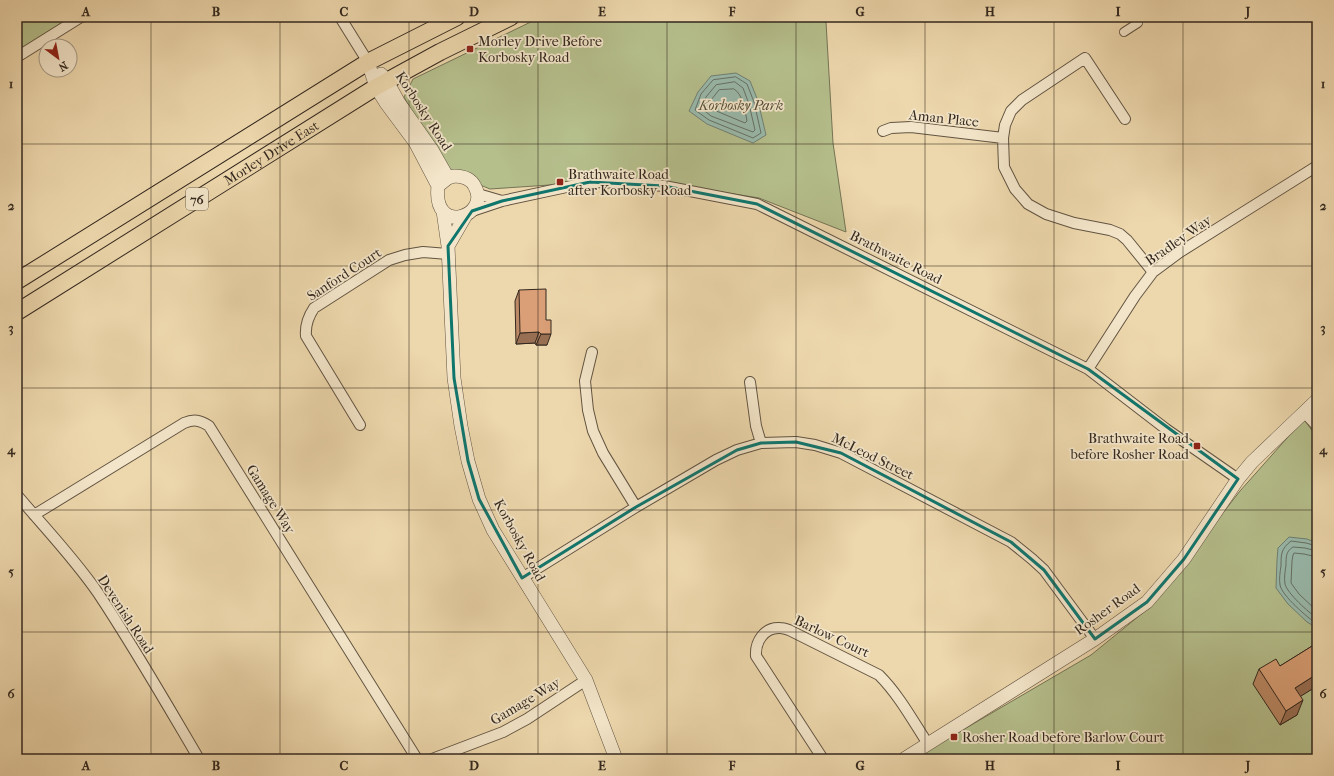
<svg xmlns="http://www.w3.org/2000/svg" width="1334" height="776" viewBox="0 0 1334 776" font-family="'IM FELL French Canon',serif">
<style>
.green{fill:#b5bf8c;stroke:#747456}
.water{fill:#99b9ab;stroke:#707f73}
.lines{fill:none;stroke-linecap:round;stroke-linejoin:round}
.shore{stroke:#667065;stroke-width:1}
.pedestrian-casing{stroke:#625442;stroke-width:10}
.minor-casing{stroke:#625442;stroke-width:12}
.tertiary-casing{stroke:#625442;stroke-width:14}
.primary-casing{stroke:#33281f;stroke-width:18}
.pedestrian{stroke:#f3e5c9;stroke-width:8}
.minor{stroke:#f3e5c9;stroke-width:10}
.tertiary{stroke:#f3e5c9;stroke-width:13}
.primary{stroke:#edd7ac;stroke-width:16}
.wall{fill:#bb8965;stroke:#33281f}
.shaded-wall{fill:#996f53;stroke:#33281f}
.building{fill:#da9f76;stroke:#33281f}
.marked{fill:none;stroke:#0f766e;stroke-width:3;stroke-linejoin:round}
.grid{fill:none;stroke:#33281f;stroke-width:1;stroke-opacity:0.55}
.poi-dot{fill:#8f2418;stroke:#f3e5c9;stroke-width:1.5}
.labels{text-anchor:middle;stroke-width:3.5;stroke-linejoin:round;paint-order:stroke}
.shield{fill:#f3e5c9;stroke:#6d6152;stroke-width:1}
.shield-label{font-size:13px;font-weight:bold;fill:#33281f}
.poi-label{font-size:14px;fill:#33281f;stroke:#f3e5c9;text-anchor:start}
.park-label{font-size:14px;font-style:italic;fill:#544e3a;stroke:#f3e5c9}
.street-label{font-size:14px;fill:#33281f;stroke:#f3e5c9}
.neatline{fill:none;stroke:#33281f;stroke-width:1.5}
.grid-label{font-size:13px;text-anchor:middle;font-weight:bold;fill:#33281f}
</style>
<rect width="100%" height="100%" fill="#edd7ac"/>
<filter id="stains"><feTurbulence type="fractalNoise" baseFrequency=".005" numOctaves="4"/><feColorMatrix values="0 0 0 0 .2 0 0 0 0 .09 0 0 0 0 .02 0 0 0 .5 -.17"/></filter>
<radialGradient id="worn" r=".72"><stop offset=".6" stop-color="#630" stop-opacity="0"/><stop offset="1" stop-color="#630" stop-opacity=".3"/></radialGradient>
<!-- green -->
<path class="green" d="M17 17H81L17 57Z
M541 17H788L791 18 826 22 833 143 846 232 759 198 639 179 490 189 446 171 404 97 413 79Z
M1304 419 1317 438V759H913L1091 655 1150 607 1240 491Z"/>
<!-- water -->
<path class="water" d="M736 73 750 81 758 101 766 135 753 143 707 124 689 111 698 92 711 76Z
M1289 537 1307 539 1317 543V628L1307 622 1288 604 1276 588 1277 560 1278 548Z"/>
<g class="lines">
<!-- shore -->
<path class="shore" d="M736 77 747 84 754 102 761 133 753 138 709 120 695 110 701 94 713 80Z
M735 82 743 88 749 104 755 130 753 132 711 116 701 108 706 97 716 85Z
M734 89C743 94 745 111 747 121L745 123 714 110 709 106 711 100 719 90Z
M1317 546 1306 543 1291 541C1281 549 1281 554 1281 566 1280 572 1279 579 1280 585 1282 596 1308 618 1317 624
M1317 551 1305 548 1293 547C1286 551 1286 557 1286 565 1285 571 1284 579 1285 584 1287 593 1309 613 1317 618
M1317 557 1304 554 1294 553 1293 555 1292 561 1291 583 1299 594 1317 611"/>
<defs>
<path id="pedestrian" d="M1124 32 1138 23"/>
<path id="minor" d="M340 17 368 62
M17 57 81 17
M1125 119 1085 58 1022 100 1011 111 1005 125 1003 138 1004 167 1015 189 1028 204 1046 214 1074 223 1110 230 1120 234 1127 240 1153 272
M883 131 891 128 911 127 1003 138
M478 194 502 201
M472 211 502 201 590 182 628 183 664 186 757 204 1088 369 1166 429 1238 479
M592 352 585 381 588 410 593 431 603 453 636 507
M1088 369 1135 296 1153 272 1180 252 1317 166
M750 382 756 426 761 443
M1304 412 1317 426
M360 425 306 336C305 325 308 317 314 308L389 260 405 255 423 252 448 254
M17 495C44 527 74 558 98 593 134 647 166 703 199 759
M34 515 184 423C194 419 200 420 209 426L417 759
M522 578 636 507 716 460 737 450 761 443 796 442 815 445 841 453 1011 542 1032 559 1044 570 1095 639
M432 759 503 732 527 719 586 680
M823 759 756 656C755 642 764 627 780 628 783 628 786 629 789 630L879 675C899 695 913 721 928 744"/>
<path id="tertiary" d="M368 62 376 87 386 103 415 142 438 186
M381 74 387 81 399 103 432 150 448 178
M454 176C463 176 471 178 475 187 491 216 432 237 438 186L448 178Z
M443 211 448 246 454 378 461 426 468 461 479 499 493 530 586 680 616 759
M448 246 466 215
M904 759 1095 639 1147 602 1184 559 1238 479 1252 462 1317 400"/>
<g id="primary">
<path d="M17 281 368 62 457 17"/>
<path id="s1" d="M17 312 376 87 440 52 511 17"/>
</g>
</defs>
<!-- pedestrian casing -->
<use href="#pedestrian" class="pedestrian-casing"/>
<!-- minor casing -->
<use href="#minor" class="minor-casing"/>
<!-- tertiary casing -->
<use href="#tertiary" class="tertiary-casing"/>
<!-- primary casing -->
<use href="#primary" class="primary-casing"/>
<!-- pedestrian -->
<use href="#pedestrian" class="pedestrian"/>
<!-- minor -->
<use href="#minor" class="minor"/>
<!-- tertiary -->
<use href="#tertiary" class="tertiary"/>
<!-- primary -->
<use href="#primary" class="primary"/>
</g>
<!-- wall -->
<path class="wall" d="M519 290 547 345H536L535 343 516 344 515 301Z
M1317 643V686L1300 696 1297 715 1280 725 1253 684 1259 669 1280 666Z"/>
<!-- shaded-wall -->
<path class="shaded-wall" d="M539 332 535 343 516 344 520 333Z
M541 334H551L547 345H536Z
M1317 674V686L1290 703 1295 688Z
M1303 700 1297 715 1280 725 1286 711Z"/>
<!-- building -->
<path class="building" d="M546 289V320H551V334H541L539 332 520 333 519 290Z
M1317 643V674L1295 688 1303 700 1286 711 1259 669 1276 659 1280 666Z"/>
<!-- marked area -->
<path class="marked" d="M590 182 664 186 757 204 1088 369 1238 479 1184 559 1147 602 1095 639 1044 570 1011 542 841 453 796 442 761 443 737 450 636 507 522 578 479 499 468 461 454 378 448 246 472 211 502 201Z"/>
<!-- grid -->
<path class="grid" d="M151 17V759M280 17V759M409 17V759M538 17V759M667 17V759M796 17V759M925 17V759M1054 17V759M1183 17V759M17 144H1317M17 266H1317M17 388H1317M17 510H1317M17 632H1317"/>
<!-- markers -->
<g class="poi-dot">
<rect x="466" y="45" width="8" height="8" rx="2"/>
<rect x="556" y="178" width="8" height="8" rx="2"/>
<rect x="1193" y="442" width="8" height="8" rx="2"/>
<rect x="950" y="733" width="8" height="8" rx="2"/>
</g>
<g class="labels">
<!-- shield labels -->
<rect class="shield" x="186" y="188" width="22" height="22" rx="3"/>
<g class="shield-label">
<text x="197" y="204">76</text>
</g>
<!-- poi labels -->
<g class="poi-label">
<text x="478" y="46">Morley Drive Before<tspan x="478" dy="16">Korbosky Road</tspan></text>
<text x="568" y="179">Brathwaite Road<tspan x="568" dy="16">after Korbosky Road</tspan></text>
<text x="1189" y="443" text-anchor="end">Brathwaite Road<tspan x="1189" dy="16">before Rosher Road</tspan></text>
<text x="962" y="742">Rosher Road before Barlow Court</text>
</g>
<!-- park labels -->
<g class="park-label">
<text x="741" y="110">Korbosky Park</text>
</g>
<!-- street labels -->
<g class="street-label">
<text transform="translate(424 111) rotate(57)" y="5">Korbosky Road</text>
<text transform="translate(944 118) rotate(6)" y="5">Aman Place</text>
<text dy="5" stroke="none"><textPath href="#s1" startOffset="300">Morley Drive East</textPath></text>
<text transform="translate(1178 240) rotate(-35)" y="5">Bradley Way</text>
<text transform="translate(896 257) rotate(27)" y="5">Brathwaite Road</text>
<text transform="translate(344 274) rotate(-33)" y="5">Sanford Court</text>
<text transform="translate(873 456) rotate(26)" y="5">McLeod Street</text>
<text transform="translate(271 499) rotate(58)" y="5">Gamage Way</text>
<text transform="translate(520 540) rotate(61)" y="5">Korbosky Road</text>
<text transform="translate(1107 609) rotate(-36)" y="5">Rosher Road</text>
<text transform="translate(126 614) rotate(57)" y="5">Devenish Road</text>
<text transform="translate(832 636) rotate(25)" y="5">Barlow Court</text>
<text transform="translate(525 701) rotate(-31)" y="5">Gamage Way</text>
</g>
</g>
<!-- margin -->
<rect width="1334" height="776" fill="none" stroke="#edd7ac" stroke-width="44"/>
<!-- north arrow -->
<g transform="translate(58 58) rotate(148)"><circle r="19" fill="#f3e5c9" stroke="#a69985"/>
<path d="M0-3L7 15L0 10L-7 15Z" fill="#8f2418"/>
<text y="-6" font-size="11" font-weight="bold" text-anchor="middle" fill="#33281f">N</text>
</g>
<rect x="22" y="22" width="1290" height="732" class="neatline"/>
<g class="grid-label">
<text x="86" y="16">A</text>
<text x="216" y="16">B</text>
<text x="344" y="16">C</text>
<text x="474" y="16">D</text>
<text x="602" y="16">E</text>
<text x="732" y="16">F</text>
<text x="860" y="16">G</text>
<text x="990" y="16">H</text>
<text x="1118" y="16">I</text>
<text x="1248" y="16">J</text>
<text x="11" y="88">1</text>
<text x="1323" y="88">1</text>
<text x="11" y="210">2</text>
<text x="1323" y="210">2</text>
<text x="11" y="332">3</text>
<text x="1323" y="332">3</text>
<text x="11" y="454">4</text>
<text x="1323" y="454">4</text>
<text x="11" y="576">5</text>
<text x="1323" y="576">5</text>
<text x="11" y="698">6</text>
<text x="1323" y="698">6</text>
<text x="86" y="770">A</text>
<text x="216" y="770">B</text>
<text x="344" y="770">C</text>
<text x="474" y="770">D</text>
<text x="602" y="770">E</text>
<text x="732" y="770">F</text>
<text x="860" y="770">G</text>
<text x="990" y="770">H</text>
<text x="1118" y="770">I</text>
<text x="1248" y="770">J</text>
</g>
<rect width="100%" height="100%" filter="url(#stains)"/>
<rect width="100%" height="100%" fill="url(#worn)"/>
</svg>
